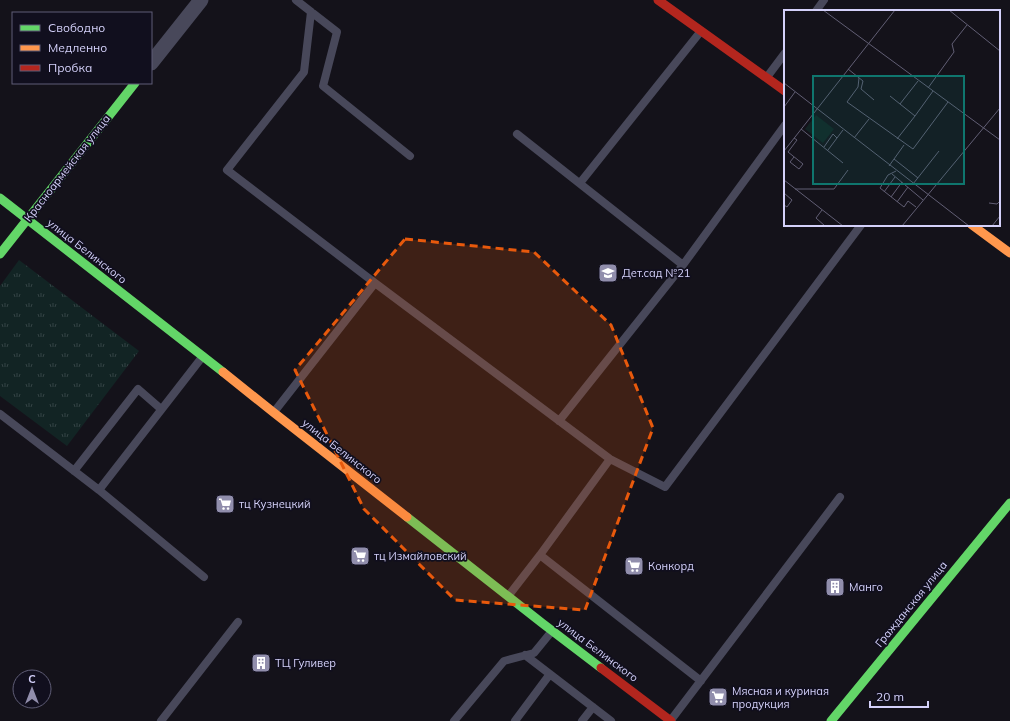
<svg xmlns="http://www.w3.org/2000/svg" width="1010" height="721" viewBox="0 0 1010 721" font-family="Mulish,sans-serif">
<style>
.grass{fill:url(#grass-tufts)}
.lines{fill:none;stroke-linecap:round;stroke-linejoin:round}
.lane{stroke:#48485a;stroke-width:8}
.street{stroke:#48485a;stroke-width:15}
.fast{stroke:#63d668;stroke-width:9}
.slow{stroke:#ff974d;stroke-width:9}
.jam{stroke:#b3261e;stroke-width:9}
.marked{fill:#e8590c;fill-opacity:0.2;stroke:#e8590c;stroke-width:3;stroke-dasharray:8 5;stroke-linejoin:round}
.labels{text-anchor:middle;stroke-width:3.5;stroke-linejoin:round;paint-order:stroke}
.street-label{font-size:11px;fill:#d4d1fa;stroke:#110f1e}
.poi-label{font-size:11px;fill:#d4d1fa;stroke:#110f1e;text-anchor:start}
.inset-road{fill:none;stroke:#615e74;stroke-width:1}
.view{fill:#0f766e;fill-opacity:0.15;stroke:#0f766e;stroke-width:2}
.inset-edge{fill:none;stroke:#d4d1fa;stroke-width:2}
</style>
<defs>
<pattern id="grass-tufts" width="24" height="20" patternUnits="userSpaceOnUse"><rect width="24" height="20" fill="#122424"/><path d="M3 7l-1-3M5 7V3M7 7l1-3M15 17l-1-3M17 17v-4M19 17l1-3" fill="none" stroke="#344345"/></pattern>
</defs>
<rect width="100%" height="100%" fill="#14121a"/>
<!-- grass -->
<path class="grass" d="M19 260 139 351 67 446 0 396V286Z"/>
<g class="lines">
<!-- lane -->
<path class="lane" d="M296 0 337 32 323 86 410 156
M816 11 824 0
M311 12 304 72 227 170 375 283 610 459 665 487 861 225
M767 77 785 53
M517 134 683 265 559 421
M580 183 701 31
M683 265 785 125
M274 412 375 283
M0 414 99 490 204 577
M74 471 138 389 161 409
M99 490 203 356
M540 555 701 681
M509 595 540 555 610 459
M525 655 611 721
M671 720 840 497
M161 721 238 622
M454 721 504 661 534 653 552 631
M515 721 550 674
M582 721 593 707"/>
<!-- street -->
<path class="street" d="M151 63 201 0"/>
<!-- fast -->
<path class="fast" d="M0 198 223 372
M0 254 135 83
M407 517 542 623 601 668
M831 721 1010 503"/>
<!-- slow -->
<path class="slow" d="M972 225 1010 253
M223 372 273 412 407 517"/>
<!-- jam -->
<path class="jam" d="M658 0 785 91
M601 668 671 721"/>
</g>
<!-- marked area -->
<path class="marked" d="M405 239 534 252 611 325 653 428 585 610 455 600 364 509 295 370Z"/>
<!-- icons -->
<defs>
<symbol id="school-square" viewBox="-11 -11 22 22"><rect x="-9" y="-9" width="18" height="18" rx="4" fill="#918eac" stroke="#110f1e"/><path d="M0-5L7-2L0 1L-7-2ZM-4 1L0 2.5L4 1V4Q0 6-4 4Z" fill="#fff"/></symbol>
<symbol id="supermarket-square" viewBox="-11 -11 22 22"><rect x="-9" y="-9" width="18" height="18" rx="4" fill="#918eac" stroke="#110f1e"/><path d="M-6-5.5h2.5l.6 2H6L4.5 2H-2.5L-4.4-4H-6ZM-1.5 3.2a1.3 1.3 0 1 0 .1 0ZM3 3.2a1.3 1.3 0 1 0 .1 0Z" fill="#fff"/></symbol>
<symbol id="building-square" viewBox="-11 -11 22 22"><rect x="-9" y="-9" width="18" height="18" rx="4" fill="#918eac" stroke="#110f1e"/><path d="M-4-6H4V6H1V3H-1V6H-4ZM-2.5-4.3h1.7v1.8h-1.7ZM.8-4.3h1.7v1.8H.8ZM-2.5-1h1.7V.8h-1.7ZM.8-1h1.7V.8H.8Z" fill="#fff"/></symbol>
</defs>
<g fill-rule="evenodd">
<use href="#school-square" x="597" y="262" width="22" height="22"/>
<use href="#supermarket-square" x="214" y="493" width="22" height="22"/>
<use href="#supermarket-square" x="349" y="545" width="22" height="22"/>
<use href="#supermarket-square" x="623" y="555" width="22" height="22"/>
<use href="#building-square" x="824" y="576" width="22" height="22"/>
<use href="#building-square" x="250" y="652" width="22" height="22"/>
<use href="#supermarket-square" x="707" y="686" width="22" height="22"/>
</g>
<g class="labels">
<!-- street labels -->
<g class="street-label">
<text transform="translate(67 168) rotate(-52)" y="4">Красноармейская улица</text>
<text transform="translate(87 251) rotate(38)" y="4">улица Белинского</text>
<text transform="translate(342 451) rotate(38)" y="4">улица Белинского</text>
<text transform="translate(911 604) rotate(-51)" y="4">Гражданская улица</text>
<text transform="translate(598 650) rotate(37)" y="4">улица Белинского</text>
</g>
<!-- poi labels -->
<g class="poi-label">
<text x="622" y="277">Дет.сад №21</text>
<text x="239" y="508">тц Кузнецкий</text>
<text x="374" y="560">тц Измайловский</text>
<text x="648" y="570">Конкорд</text>
<text x="849" y="591">Манго</text>
<text x="275" y="667">ТЦ Гуливер</text>
<text x="732" y="695">Мясная и куриная<tspan x="732" dy="13">продукция</tspan></text>
</g>
</g>
<!-- overview -->
<g transform="translate(784 10)">
<rect width="216" height="216" fill="#14121a"/>
<path d="M32 105 50 119 39 133 21 119Z" fill="#122424"/>
<path class="inset-road" d="M39 0 216 130M165 0 216 41M64 59 79 71 77 79 90 90M75 68 74 77 63 92 129 139 164 92M0 73 185 216M144 78 170 42 168 34 183 15M106 86 131 106 113 129M116 94 134 71M0 97 11 82M131 106 149 81M17 119 59 153M70 128 85 109M40 137 49 124 53 128M44 140 59 120M0 141 111 0M10 147 6 152 15 159 19 154 4 142 13 130 10 128M110 149 134 168M105 156 120 135M112 161 104 165 96 178 120 197 124 191 132 197M108 164 139 190M0 170 59 216M129 174 155 141M11 179H50L64 160M100 182 111 167M0 183 8 190 3 197 0 195M107 187 118 172M113 192 124 177M205 193 213 194 216 191M38 200 32 208 41 216M118 216 216 98M208 216 216 206"/>
<path class="view" d="M29 66H180V174H29Z"/>
<rect width="216" height="216" class="inset-edge"/>
</g>
<!-- legend -->
<rect x="12" y="12" width="140" height="72" fill="#110f1e" stroke="#5f5d76"/>
<rect x="20" y="25" width="20" height="6" fill="#63d668" stroke="#5f5d76"/>
<text x="48" y="32" font-size="12" fill="#d4d1fa">Свободно</text>
<rect x="20" y="45" width="20" height="6" fill="#ff974d" stroke="#5f5d76"/>
<text x="48" y="52" font-size="12" fill="#d4d1fa">Медленно</text>
<rect x="20" y="65" width="20" height="6" fill="#b3261e" stroke="#5f5d76"/>
<text x="48" y="72" font-size="12" fill="#d4d1fa">Пробка</text>
<!-- north arrow -->
<g transform="translate(32 689)"><circle r="19" fill="#110f1e" stroke="#5f5d76"/>
<path d="M0-3L7 15L0 10L-7 15Z" fill="#918eac"/>
<text y="-6" font-size="11" font-weight="bold" text-anchor="middle" fill="#d4d1fa">С</text>
</g>
<!-- scale -->
<path d="M870 701v6h58v-6" fill="none" stroke="#d4d1fa" stroke-width="2"/>
<text x="876" y="701" font-size="12" fill="#d4d1fa" stroke="#110f1e" stroke-width="3" paint-order="stroke">20 m</text>
</svg>
